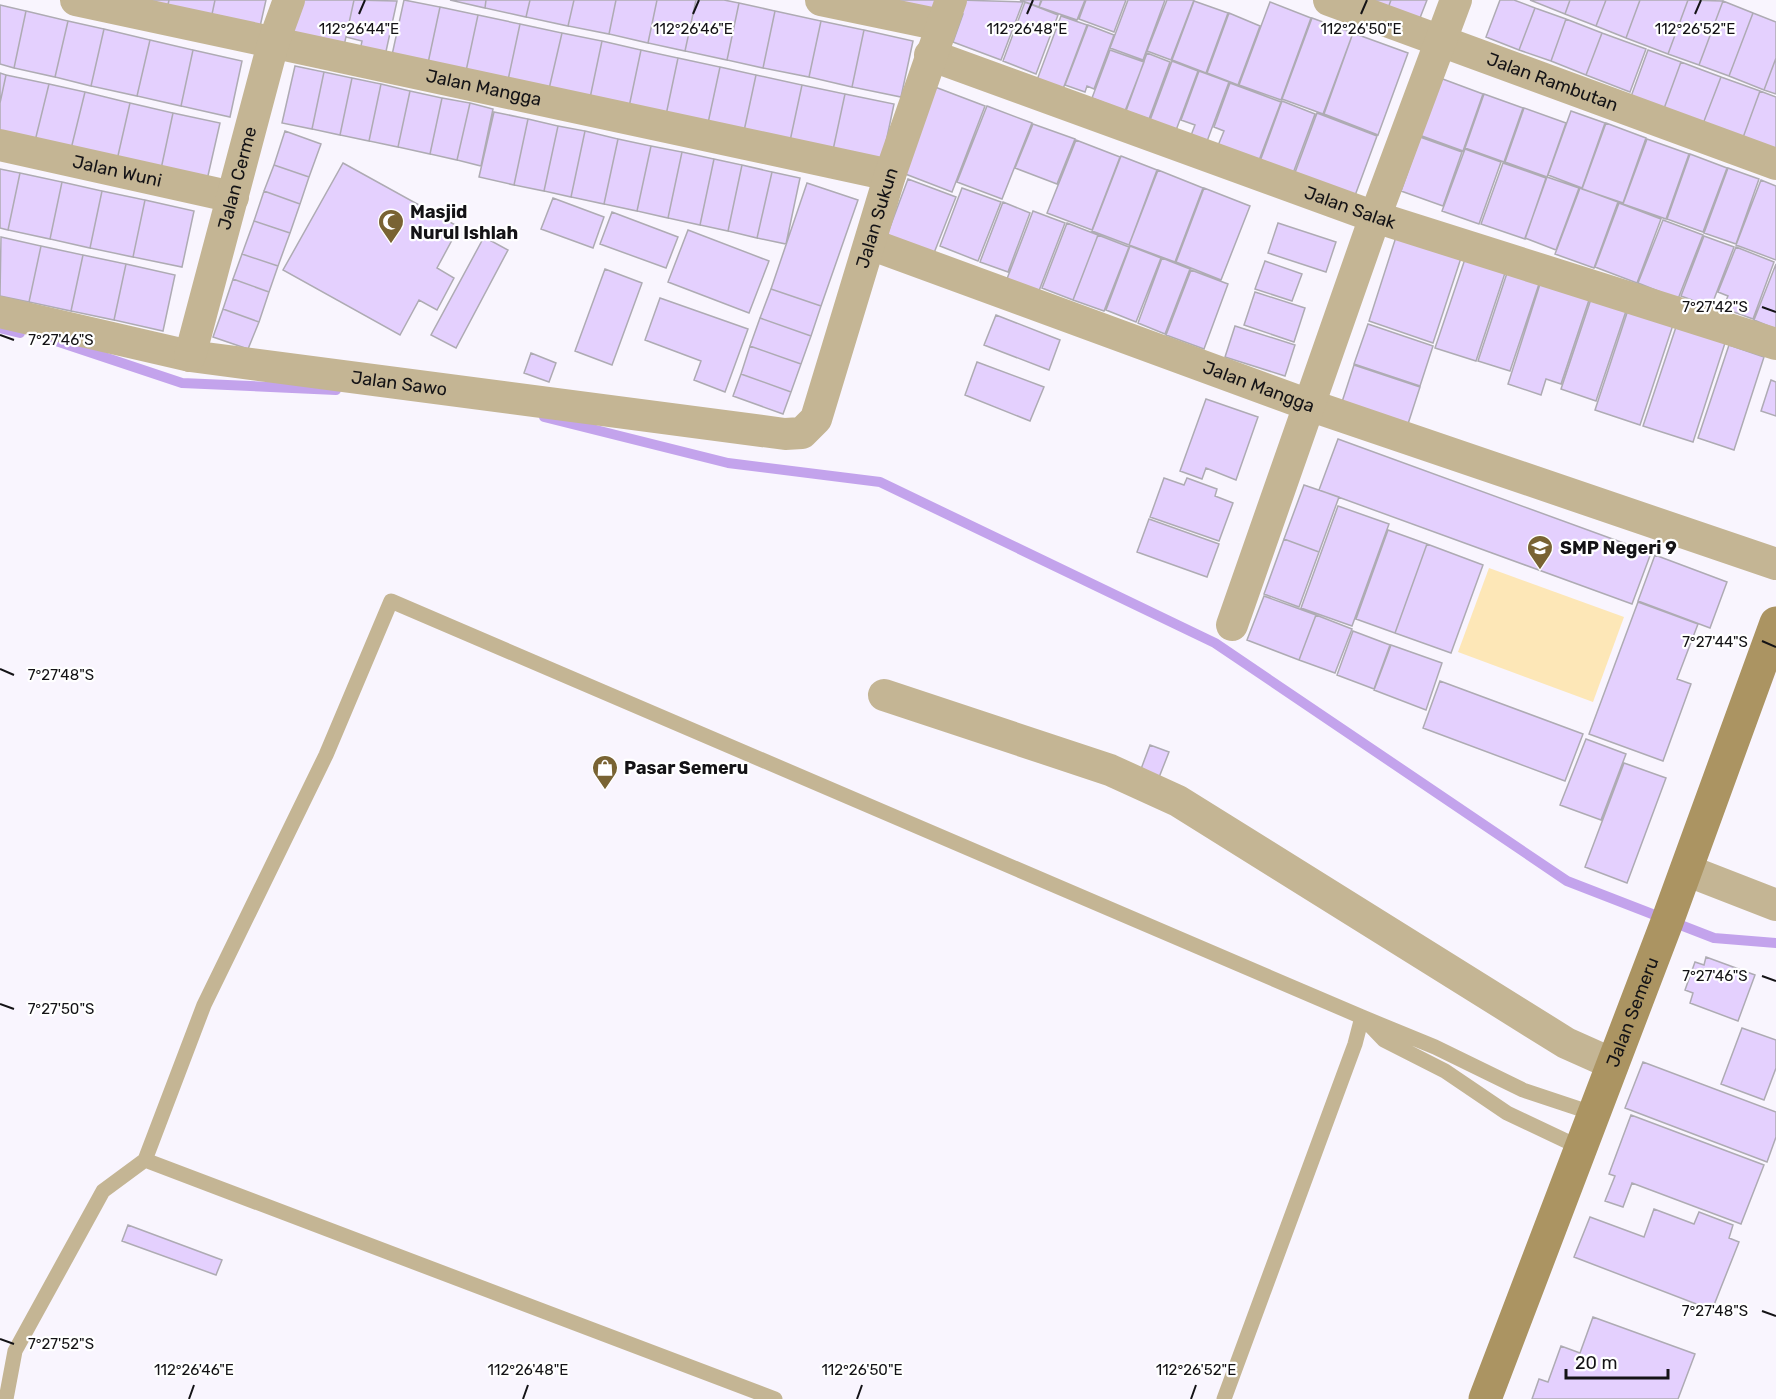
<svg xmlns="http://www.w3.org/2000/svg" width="1776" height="1399" viewBox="0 0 1776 1399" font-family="Rubik,sans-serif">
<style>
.green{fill:#fde7b7}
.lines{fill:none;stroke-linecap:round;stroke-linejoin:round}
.stream{stroke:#c3a3ec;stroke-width:10}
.building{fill:#e4d0fe;stroke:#aeabb3;stroke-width:1.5}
.lane{stroke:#c4b594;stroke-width:15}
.street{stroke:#c4b594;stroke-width:32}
.secondary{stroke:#ab9462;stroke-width:33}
.ticks{fill:none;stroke:#141316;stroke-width:2}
.labels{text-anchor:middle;stroke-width:4.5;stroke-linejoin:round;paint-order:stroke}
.street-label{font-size:18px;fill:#141316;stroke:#fff}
.poi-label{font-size:18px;font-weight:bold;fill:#141316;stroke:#fff;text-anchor:start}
.ticks-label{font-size:15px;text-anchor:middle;fill:#141316;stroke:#fff;stroke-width:4.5;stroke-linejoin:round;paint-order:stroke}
</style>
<rect width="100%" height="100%" fill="#f9f5fe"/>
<!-- green -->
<path class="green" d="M1489 568 1624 617 1593 702 1458 652Z"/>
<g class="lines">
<!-- stream -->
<path class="stream" d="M0 328 20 333
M50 339 182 383 336 390
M544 417 728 463 880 482 1215 643 1567 881 1714 938 1776 943"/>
</g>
<!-- building -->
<path class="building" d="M128 0H169L167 9Z
M169 0H215L211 19 167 9Z
M215 0H266L259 31 211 19Z
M299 0H354L344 46 290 40Z
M354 0 397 1 385 56 360 51 362 41 346 37Z
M404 0 440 7 428 63 392 55Z
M450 0H486L485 8Z
M486 0H530L526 17 485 8Z
M530 0H574L568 26 526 17Z
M574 0H616L609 34 568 26Z
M616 0H657L648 43 609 34Z
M657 0H696L685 51 648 43Z
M696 0H724L739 3 727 60 685 51Z
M892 0H939L937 10Z
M959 0 1023 2 1001 60 953 42 963 14 955 11Z
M1020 0H1041L1039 7Z
M1042 0H1085L1077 20 1039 7Z
M1086 0H1126L1114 32 1079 19Z
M1128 0H1165L1143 60 1110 48Z
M1167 0H1194L1171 60 1147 51Z
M1357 0H1391L1387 11Z
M1391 0H1427L1418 23 1387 11Z
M1500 0H1514L1535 8 1519 50 1486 37Z
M1530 0H1570L1565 14Z
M1570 0H1606L1596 26 1565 14Z
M1606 0H1640L1626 38 1596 26Z
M1640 0H1688L1668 54 1626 38Z
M1688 0 1723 1 1699 65 1668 54Z
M1194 1 1228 13 1206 73 1172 60Z
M1723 1 1753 13 1729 76 1699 65Z
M1025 2 1058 15 1036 74 1003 61Z
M1270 2 1311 18 1281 100 1239 85Z
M739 3 775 11 763 68 727 60Z
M0 5 26 11 14 68 0 64Z
M440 7 478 15 466 71 428 63Z
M1535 8 1566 19 1551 61 1519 50Z
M26 11 68 21 55 77 14 68Z
M775 11 821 21 809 77 763 68Z
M1229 13 1260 26 1238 85 1207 73Z
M1753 13 1776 22V58L1764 90 1729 76Z
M478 15 520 24 508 80 466 71Z
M1061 16 1087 25 1063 89 1037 80Z
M1312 18 1353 33 1323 114 1282 99Z
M1566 19 1602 33 1586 75 1551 61Z
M68 21 104 29 91 86 55 77Z
M821 21 864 30 852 87 809 77Z
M520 24 562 33 549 89 508 80Z
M1088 25 1114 35 1094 89 1087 86 1085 92 1065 85Z
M104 29 150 40 137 96 91 86Z
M864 30 913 41 901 97 852 87Z
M562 33 602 41 590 98 549 89Z
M1353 33 1408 53 1378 135 1324 114Z
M1602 33 1646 49 1630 92 1586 75Z
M150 40 193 50 181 106 137 96Z
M602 41 641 50 629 107 590 98Z
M193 50 242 61 230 117 181 106Z
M641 50 678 58 666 115 629 107Z
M1110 50 1144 62 1125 111 1092 98Z
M1648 50 1681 62 1662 114 1629 102Z
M1147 53 1170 62 1149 119 1126 111Z
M678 58 720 67 708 123 666 115Z
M1776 58V94L1764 90Z
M1172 61 1198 71 1175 133 1149 123Z
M1681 62 1721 77 1701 129 1662 114Z
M295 66 324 72 312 129 282 123Z
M720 67 756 75 744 131 708 123Z
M1199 71 1229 82 1206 144 1190 138 1195 125 1181 120Z
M324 72 352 78 340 135 312 129Z
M0 73 6 75 0 103Z
M6 75 49 84 35 141 0 132V103Z
M756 75 802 85 790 141 744 131Z
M1721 77 1760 91 1741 143 1701 129Z
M352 78 381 84 369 141 340 135Z
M1440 78 1483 94 1463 151 1411 132Z
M1230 83 1281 102 1258 163 1217 148 1224 131 1214 127Z
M49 84 85 92 71 149 35 141Z
M381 84 410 91 398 147 369 141Z
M802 85 845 94 833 150 790 141Z
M935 87 985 106 952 192 895 170Z
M410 91 442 98 430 154 398 147Z
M1760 91 1776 97V155L1741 143Z
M85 92 130 103 117 160 71 149Z
M845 94 894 104 882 161 833 150Z
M1484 94 1523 108 1504 162 1465 148Z
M442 98 470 103 457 160 430 154Z
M1282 101 1315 114 1292 176 1259 164Z
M130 103 173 113 161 169 117 160Z
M470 103 493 109 481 166 457 160Z
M987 106 1032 123 1002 199 957 182Z
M1524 108 1566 123 1547 177 1505 162Z
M1571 111 1605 123 1582 188 1548 175Z
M494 112 528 119 514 185 479 177Z
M173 113 220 123 207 180 161 169Z
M1317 113 1377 136 1353 201 1293 178Z
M528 119 558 126 544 191 514 185Z
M1606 123 1646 138 1623 203 1582 189Z
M1033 124 1075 139 1057 184 1015 168Z
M558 126 585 131 571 197 544 191Z
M285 131 321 144 309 177 274 165Z
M585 131 618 139 604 204 571 197Z
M1420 137 1462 152 1443 206 1401 191Z
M618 139 651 146 637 211 604 204Z
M1647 139 1689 154 1666 219 1623 204Z
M1076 140 1120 157 1092 230 1047 213Z
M651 146 682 152 668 218 637 211Z
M1465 149 1501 162 1479 224 1442 211Z
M682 152 714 159 700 225 668 218Z
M1690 154 1727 168 1703 232 1667 219Z
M1121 156 1157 170 1129 245 1092 231Z
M714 159 742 165 728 231 700 225Z
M343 163 459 227 437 268 454 278 437 310 419 300 400 335 283 270Z
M1503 163 1546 178 1525 239 1481 224Z
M274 165 309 177 300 204 264 191Z
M742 165 772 172 757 238 728 231Z
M1728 168 1759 179 1736 244 1704 233Z
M0 169 20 173 8 230 0 228Z
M1158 170 1203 188 1175 262 1129 245Z
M772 172 800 178 786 244 757 238Z
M20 173 62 182 50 239 8 230Z
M1547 177 1579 188 1556 250 1525 238Z
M908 179 956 197 934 253 887 235Z
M1761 180 1776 186V260L1736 245Z
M62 182 102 191 90 248 50 239Z
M807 183 858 200 821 306 771 289Z
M962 188 1001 202 978 261 940 246Z
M1204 188 1250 206 1221 280 1176 262Z
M1580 188 1618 202 1594 268 1555 254Z
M102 191 145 200 133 257 90 248Z
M264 191 300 204 290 233 254 221Z
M553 198 604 217 593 248 541 229Z
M145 200 194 211 182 267 133 257Z
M1003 202 1030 213 1008 272 980 262Z
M1619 203 1661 219 1637 283 1595 267Z
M1033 211 1065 223 1037 296 1005 284Z
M612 212 678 237 666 268 600 244Z
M1663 220 1703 235 1678 299 1638 283Z
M254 221 290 233 278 266 242 254Z
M1067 223 1098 235 1073 300 1042 288Z
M1278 223 1336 242 1326 272 1268 253Z
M688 230 769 261 749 313 668 282Z
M1098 235 1129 247 1104 311 1073 300Z
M1704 236 1734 247 1711 307 1681 296Z
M1 237 41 246 29 302 0 296Z
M484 237 508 250 456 348 431 335Z
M1396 237 1461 258 1433 343 1369 321Z
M41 246 83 255 71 311 29 302Z
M1130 246 1161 258 1136 322 1106 310Z
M1736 247 1774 262 1753 319 1723 308 1728 296 1718 292Z
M242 254 278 266 269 292 233 279Z
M83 255 126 264 114 320 71 311Z
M1162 258 1190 269 1165 334 1138 323Z
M1465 259 1505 273 1476 361 1435 348Z
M1265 261 1302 274 1292 301 1255 289Z
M126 264 175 275 163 331 114 320Z
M1776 264V329L1754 320Z
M605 269 642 283 612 365 575 351Z
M1191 270 1228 284 1204 349 1166 335Z
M1507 273 1539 284 1510 371 1478 361Z
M233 279 269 292 259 322 223 309Z
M1540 284 1589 300 1561 384 1546 379 1541 395 1508 384Z
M771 289 821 306 811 336 760 318Z
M1255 292 1305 308 1294 342 1244 325Z
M660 298 748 329 725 392 694 380 701 361 645 340Z
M1591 299 1626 311 1596 401 1561 389Z
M223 309 259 322 248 349 213 337Z
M1628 310 1673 325 1640 425 1595 410Z
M996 315 1060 340 1049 370 984 345Z
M760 318 811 336 801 364 750 346Z
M1368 324 1433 346 1420 386 1354 364Z
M1235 326 1295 345 1285 376 1225 357Z
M1676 327 1725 343 1693 442 1643 426Z
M1729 345 1764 357 1734 450 1698 438Z
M750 346 801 364 791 392 741 374Z
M531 353 556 363 549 382 524 373Z
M977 362 1044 387 1030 421 965 395Z
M1354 365 1420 387 1407 427 1341 405Z
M741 374 791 392 783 414 733 396Z
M1771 380 1776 382V416L1761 411Z
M1206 399 1258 417 1236 480 1206 468 1202 479 1180 471Z
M1338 439 1651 553 1632 604 1319 490Z
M1164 478 1184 485 1187 478 1217 489 1215 496 1233 503 1219 541 1150 517Z
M1304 485 1339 497 1319 552 1284 539Z
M1338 506 1389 524 1352 626 1301 608Z
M1149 519 1219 544 1207 577 1137 552Z
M1388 530 1427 544 1395 633 1356 619Z
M1284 539 1319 552 1299 607 1264 594Z
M1427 544 1483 565 1451 653 1395 633Z
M1655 555 1727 582 1710 628 1638 601Z
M1264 596 1316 615 1299 660 1247 640Z
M1638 602 1698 624 1677 679 1691 684 1663 761 1589 734Z
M1316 615 1352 629 1335 673 1299 660Z
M1353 631 1390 645 1374 689 1337 675Z
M1391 645 1442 663 1426 710 1374 690Z
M1440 681 1583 734 1565 781 1423 728Z
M1586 739 1626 754 1601 820 1560 805Z
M1150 745 1169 752 1156 785 1138 777Z
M1624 763 1666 778 1627 883 1585 867Z
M1706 957 1755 975 1738 1021 1690 1003 1693 993 1685 990 1695 962 1704 965Z
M1742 1028 1776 1040V1068L1764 1100 1721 1084Z
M1643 1062 1776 1112V1137L1767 1162 1625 1108Z
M1631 1115 1764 1165 1741 1224 1632 1183 1623 1207 1605 1201 1615 1176 1609 1174Z
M1654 1209 1694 1224 1699 1212 1733 1225 1729 1238 1739 1242 1712 1310 1574 1257 1590 1217 1644 1237Z
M128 1225 222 1260 216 1275 122 1241Z
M1593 1317 1695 1354 1678 1399H1532L1539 1379 1548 1382 1561 1346 1580 1353Z"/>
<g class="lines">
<!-- lane -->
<path class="lane" d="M6 1399 15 1351 103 1191 145 1160
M775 1399 145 1160 204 1005 326 755 391 601 1362 1017 1435 1047 1523 1090 1595 1114
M1224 1399 1355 1044 1362 1017 1384 1040 1445 1071 1507 1113 1581 1148"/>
<!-- street -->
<g class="street">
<path id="s1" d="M76 0 890 175"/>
<path d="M821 0 941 25"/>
<path id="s2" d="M1329 0 1776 164"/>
<path id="s3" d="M930 55 1375 217 1776 344"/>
<path id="s4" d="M0 145 233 197"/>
<path id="s5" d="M870 244 1309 405 1776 564"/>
<path id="s6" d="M0 312 190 356 785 434 802 433 816 419 890 175 951 0"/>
<path id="s7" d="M190 356 273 44 289 0"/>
<path d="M1232 625 1375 217 1456 0"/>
<path d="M884 695 1110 770 1178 801 1566 1043 1613 1064"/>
<path d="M1686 870 1776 905"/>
</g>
<!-- secondary -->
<path class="secondary" id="s8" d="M1485 1399 1667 922 1776 623"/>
</g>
<!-- ticks -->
<path class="ticks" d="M359 14 365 0M693 14 699 0M1027 14 1033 0M1361 14 1367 0M1695 14 1701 0M1762 307 1776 312M0 335 14 340M1762 641 1776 647M0 669 14 675M1762 976 1776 981M0 1004 14 1009M1762 1311 1776 1316M0 1339 14 1344M189 1399 194 1385M523 1399 528 1385M857 1399 862 1385M1191 1399 1196 1385"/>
<!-- icons -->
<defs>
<symbol id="mosque-pin" viewBox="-11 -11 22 30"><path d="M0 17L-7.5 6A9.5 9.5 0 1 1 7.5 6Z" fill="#796333" stroke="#fff"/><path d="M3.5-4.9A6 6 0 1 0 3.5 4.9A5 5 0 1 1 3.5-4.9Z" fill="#fff"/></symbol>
<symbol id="school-pin" viewBox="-11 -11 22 30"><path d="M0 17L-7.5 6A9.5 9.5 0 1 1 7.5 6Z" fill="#796333" stroke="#fff"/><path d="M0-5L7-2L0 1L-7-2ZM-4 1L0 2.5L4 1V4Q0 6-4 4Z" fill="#fff"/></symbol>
<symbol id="shop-pin" viewBox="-11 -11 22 30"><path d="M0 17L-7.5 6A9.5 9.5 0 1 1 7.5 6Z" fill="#796333" stroke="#fff"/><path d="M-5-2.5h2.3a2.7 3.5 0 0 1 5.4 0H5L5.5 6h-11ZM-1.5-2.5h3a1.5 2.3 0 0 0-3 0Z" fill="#fff"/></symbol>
</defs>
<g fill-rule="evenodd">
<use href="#mosque-pin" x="376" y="207" width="30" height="40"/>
<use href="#school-pin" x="1525" y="533" width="30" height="40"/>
<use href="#shop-pin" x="590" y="753" width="30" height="40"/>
</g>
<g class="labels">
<!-- street labels -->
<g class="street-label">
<text dy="6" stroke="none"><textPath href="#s2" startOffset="238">Jalan Rambutan</textPath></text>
<text dy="6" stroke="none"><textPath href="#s1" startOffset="417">Jalan Mangga</textPath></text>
<text dy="6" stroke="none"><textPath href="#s4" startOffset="120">Jalan Wuni</textPath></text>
<text dy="6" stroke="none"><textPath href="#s7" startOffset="184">Jalan Cerme</textPath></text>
<text dy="6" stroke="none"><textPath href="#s3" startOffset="447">Jalan Salak</textPath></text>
<text dy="6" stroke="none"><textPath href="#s6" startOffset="1042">Jalan Sukun</textPath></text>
<text dy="6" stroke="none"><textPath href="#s5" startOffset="414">Jalan Mangga</textPath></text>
<text dy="6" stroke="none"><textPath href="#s6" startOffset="406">Jalan Sawo</textPath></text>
<text dy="6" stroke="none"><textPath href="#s8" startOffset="414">Jalan Semeru</textPath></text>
</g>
<!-- poi labels -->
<g class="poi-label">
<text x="410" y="218">Masjid<tspan x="410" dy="21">Nurul Ishlah</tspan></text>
<text x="1560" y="554">SMP Negeri 9</text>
<text x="624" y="774">Pasar Semeru</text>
</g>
</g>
<g class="ticks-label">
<text x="359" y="34">112°26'44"E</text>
<text x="693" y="34">112°26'46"E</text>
<text x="1027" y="34">112°26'48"E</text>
<text x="1361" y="34">112°26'50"E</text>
<text x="1695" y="34">112°26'52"E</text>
<text x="1715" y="312">7°27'42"S</text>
<text x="61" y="345">7°27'46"S</text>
<text x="1715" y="647">7°27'44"S</text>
<text x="61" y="680">7°27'48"S</text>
<text x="1715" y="981">7°27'46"S</text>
<text x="61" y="1014">7°27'50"S</text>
<text x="1715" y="1316">7°27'48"S</text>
<text x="61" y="1349">7°27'52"S</text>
<text x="194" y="1375">112°26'46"E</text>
<text x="528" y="1375">112°26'48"E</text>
<text x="862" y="1375">112°26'50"E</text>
<text x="1196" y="1375">112°26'52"E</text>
</g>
<!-- scale -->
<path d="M1566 1369v9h102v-9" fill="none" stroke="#141316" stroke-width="3"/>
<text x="1575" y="1369" font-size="18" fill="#141316" stroke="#ffffff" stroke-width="4.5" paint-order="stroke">20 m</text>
</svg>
